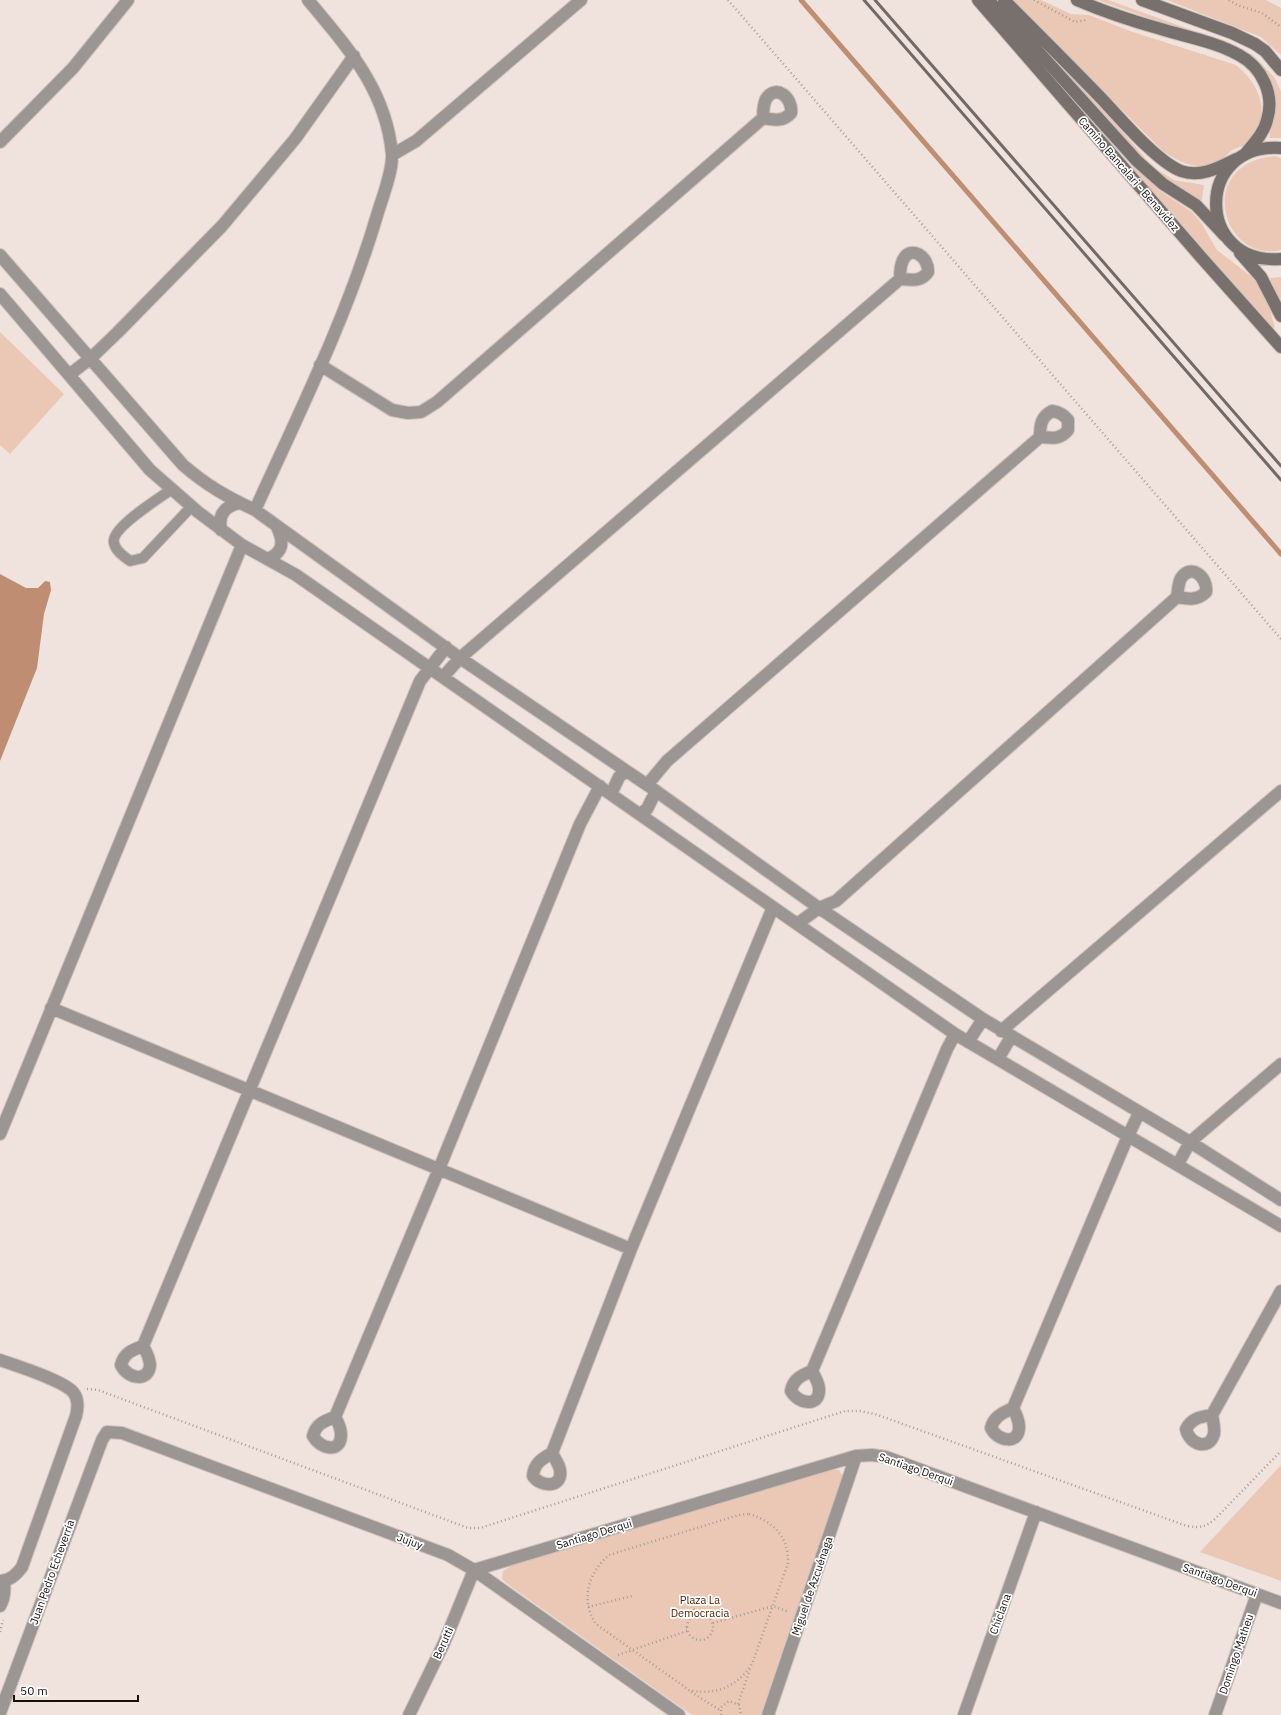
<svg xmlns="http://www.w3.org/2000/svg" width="1281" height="1715" viewBox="0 0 1281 1715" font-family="'IBM Plex Sans',sans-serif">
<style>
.green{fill:#ebc8b5}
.water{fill:#be8d72}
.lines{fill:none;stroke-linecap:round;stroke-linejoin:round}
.stream{stroke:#be8d72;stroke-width:5}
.lane-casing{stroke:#cdc1bc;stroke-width:12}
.street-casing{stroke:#cdc1bc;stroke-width:14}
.secondary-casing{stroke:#cdc1bc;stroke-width:14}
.path{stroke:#a79d98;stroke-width:2.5;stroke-dasharray:1 3;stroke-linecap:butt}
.lane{stroke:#9b9693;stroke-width:10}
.street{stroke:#9b9693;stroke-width:12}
.secondary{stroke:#77706c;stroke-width:12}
.rail{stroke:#726a66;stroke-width:3}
.labels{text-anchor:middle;stroke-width:3.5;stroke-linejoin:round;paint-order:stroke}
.street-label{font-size:11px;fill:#130f0d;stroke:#fff}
.park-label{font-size:11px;fill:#4e2000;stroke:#fff}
</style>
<rect width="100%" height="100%" fill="#f0e3dd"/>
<!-- green -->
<path class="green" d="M996 0 1071 72 1153 167 1174 180 1204 185 1201 205 1171 186 1134 154 1068 75Z
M1011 0H1041L1071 14 1089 15 1130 31 1236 65C1254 80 1266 99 1260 123 1259 129 1257 135 1253 140 1248 145 1237 147 1231 151 1226 155 1221 162 1214 164 1197 171 1177 161 1163 151Z
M1098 0H1108L1214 38 1253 55 1274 77 1281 91V138H1269L1275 113 1274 94 1270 79 1251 58 1213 41Z
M1167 0H1266L1281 8V55L1261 37Z
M1275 156 1281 158V250C1223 264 1193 164 1275 156Z
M1134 164 1160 191 1192 212 1202 224 1217 250 1252 277 1261 289 1268 303 1275 328 1269 327 1132 173Z
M1281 277V308L1270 278Z
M0 332 64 394 10 454 0 445Z
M1281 1465V1581L1200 1552Z
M827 1469 839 1470 843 1476 842 1480 761 1715H692L506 1583 502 1579 503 1571 512 1565Z"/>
<!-- water -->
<path class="water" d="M0 574 26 588H38L45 581 50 582 51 590 44 614 37 668 0 761Z"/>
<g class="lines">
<!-- stream -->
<path class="stream" d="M801 0 1281 554"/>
<defs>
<path id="lane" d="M172 489C160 498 110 528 114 543 116 552 124 556 130 561L143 558 192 506"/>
<path id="street" d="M0 142 73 68 128 0
M392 155 416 141 581 0
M0 255 183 465C206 485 227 497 255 510L460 658 656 791 819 908 983 1019 1190 1142 1281 1200
M0 294 150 470 198 512 242 545 296 575 955 1034 1281 1226
M320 365 392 410 408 413 421 412 437 402 763 118C763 112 763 105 766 99 776 83 793 98 791 113 783 122 774 120 763 118
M69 375 91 358 118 332 222 226 295 139 354 56
M255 510C299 413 348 315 378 212 383 196 393 170 392 154 386 89 347 47 308 0
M221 530C218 514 225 506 240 503
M267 559C284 553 284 541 277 527
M443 677 460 658 900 279C912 280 921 282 928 272 929 257 911 244 903 260 900 266 900 273 900 279
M647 785 667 761 1040 437C1040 425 1041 417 1052 411 1059 412 1063 414 1068 420V430C1060 440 1052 438 1040 437
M611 794 619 777 626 771
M640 814 647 809 656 791
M797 924 819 908 836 901 1177 597C1178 591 1178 584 1181 578 1191 563 1208 577 1206 592 1197 601 1188 599 1177 597
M51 1008 631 1249
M1001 1031 1281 791
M968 1042 983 1019
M998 1059 1011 1037
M0 1134 242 545
M1178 1164 1190 1142 1281 1064
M143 1346C146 1351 149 1357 150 1364 150 1382 128 1380 121 1365 124 1353 132 1350 143 1346L420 681 446 647
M0 1360C17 1366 62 1380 73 1392 79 1399 78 1408 76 1416L22 1567C17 1574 10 1581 0 1581
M812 1371C815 1377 819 1383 819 1389 820 1408 798 1404 791 1391 793 1379 802 1375 812 1371L947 1049 955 1034
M1013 1408C1016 1414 1019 1420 1019 1426 1020 1445 998 1442 991 1428 994 1416 1003 1413 1013 1408L1128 1136 1139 1113
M1212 1415C1200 1417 1192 1418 1186 1429 1189 1444 1209 1452 1214 1434 1215 1428 1213 1421 1212 1415L1281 1291
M335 1417C338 1422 341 1428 341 1435 341 1454 320 1449 313 1436 316 1424 324 1421 335 1417L439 1169 580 824 600 786
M552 1453C555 1459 559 1464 560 1470 563 1489 540 1487 533 1476 534 1463 542 1459 552 1453L631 1249 773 907
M0 1606C5 1598 5 1590 4 1581
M0 1713 102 1440 107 1432 122 1433 448 1555 474 1570 679 1715
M409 1715 444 1643 474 1570 856 1456 872 1455 886 1457 1281 1603
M768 1715 856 1456
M964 1715 1036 1512
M1215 1715 1257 1594"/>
<path id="secondary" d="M978 0 1200 256 1281 347
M988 0 1035 48 1137 161 1163 184 1196 205 1225 236
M1004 0C1036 32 1069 65 1101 98 1119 117 1157 162 1181 171 1201 178 1220 167 1236 159
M1077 0C1105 12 1132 21 1161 29 1187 37 1216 42 1239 55 1262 67 1275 95 1267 120 1264 133 1254 143 1246 153
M1142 0 1232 33 1255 44 1265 51 1281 70
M1281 148C1194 142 1195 266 1281 259
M1240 253 1261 277 1281 316"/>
</defs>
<!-- lane casing -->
<use href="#lane" class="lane-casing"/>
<!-- street casing -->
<use href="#street" class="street-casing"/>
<!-- secondary casing -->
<use href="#secondary" class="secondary-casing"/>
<!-- path -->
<path class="path" d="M728 0 1281 639
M1034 0 1075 22 1086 20
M1229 0 1237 5 1262 13 1281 27
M87 1389 98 1390 468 1528H480L845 1411H860L875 1414 1187 1526C1200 1528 1206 1527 1215 1519L1281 1451
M749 1514C773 1521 789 1537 788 1563L752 1664C737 1687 715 1696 689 1690L596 1624C580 1600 588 1573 609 1555L739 1515Z
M692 1601 695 1615
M588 1607 632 1596
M687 1627a13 13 0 1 1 26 0a13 13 0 1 1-26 0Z
M713 1623 773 1606 789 1612
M0 1632 3 1620
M618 1655 687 1631
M691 1692 720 1710
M738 1704 750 1669
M721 1715V1707L729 1701 739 1705 741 1715"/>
<!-- lane -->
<use href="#lane" class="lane"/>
<!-- street -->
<use href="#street" class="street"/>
<!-- secondary -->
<use href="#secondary" class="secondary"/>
<!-- rail -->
<path class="rail" d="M864 0 1281 480
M875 0 1281 466"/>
</g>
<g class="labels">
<!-- street labels -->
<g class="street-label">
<text transform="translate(1129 174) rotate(49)" y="4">Camino Bancalari - Benavídez</text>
<text transform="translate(916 1469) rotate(19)" y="4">Santiago Derqui</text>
<text transform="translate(594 1534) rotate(-17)" y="4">Santiago Derqui</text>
<text transform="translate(410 1541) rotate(20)" y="4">Jujuy</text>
<text transform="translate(52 1572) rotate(-70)" y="4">Juan Pedro Echeverría</text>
<text transform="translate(1220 1580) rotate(20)" y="4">Santiago Derqui</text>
<text transform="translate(812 1586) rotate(-71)" y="4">Miguel de Azcuénaga</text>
<text transform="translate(1000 1614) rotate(-70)" y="4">Chiclana</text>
<text transform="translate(443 1643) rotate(-66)" y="4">Berutti</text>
<text transform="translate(1236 1654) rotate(-71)" y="4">Domingo Matheu</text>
</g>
<!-- park labels -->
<g class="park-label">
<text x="700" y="1604">Plaza La<tspan x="700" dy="13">Democracia</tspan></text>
</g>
</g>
<!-- scale -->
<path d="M14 1695v6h124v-6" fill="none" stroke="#130f0d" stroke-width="2"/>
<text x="20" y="1695" font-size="12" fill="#130f0d" stroke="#ffffff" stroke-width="3" paint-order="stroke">50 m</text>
</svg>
